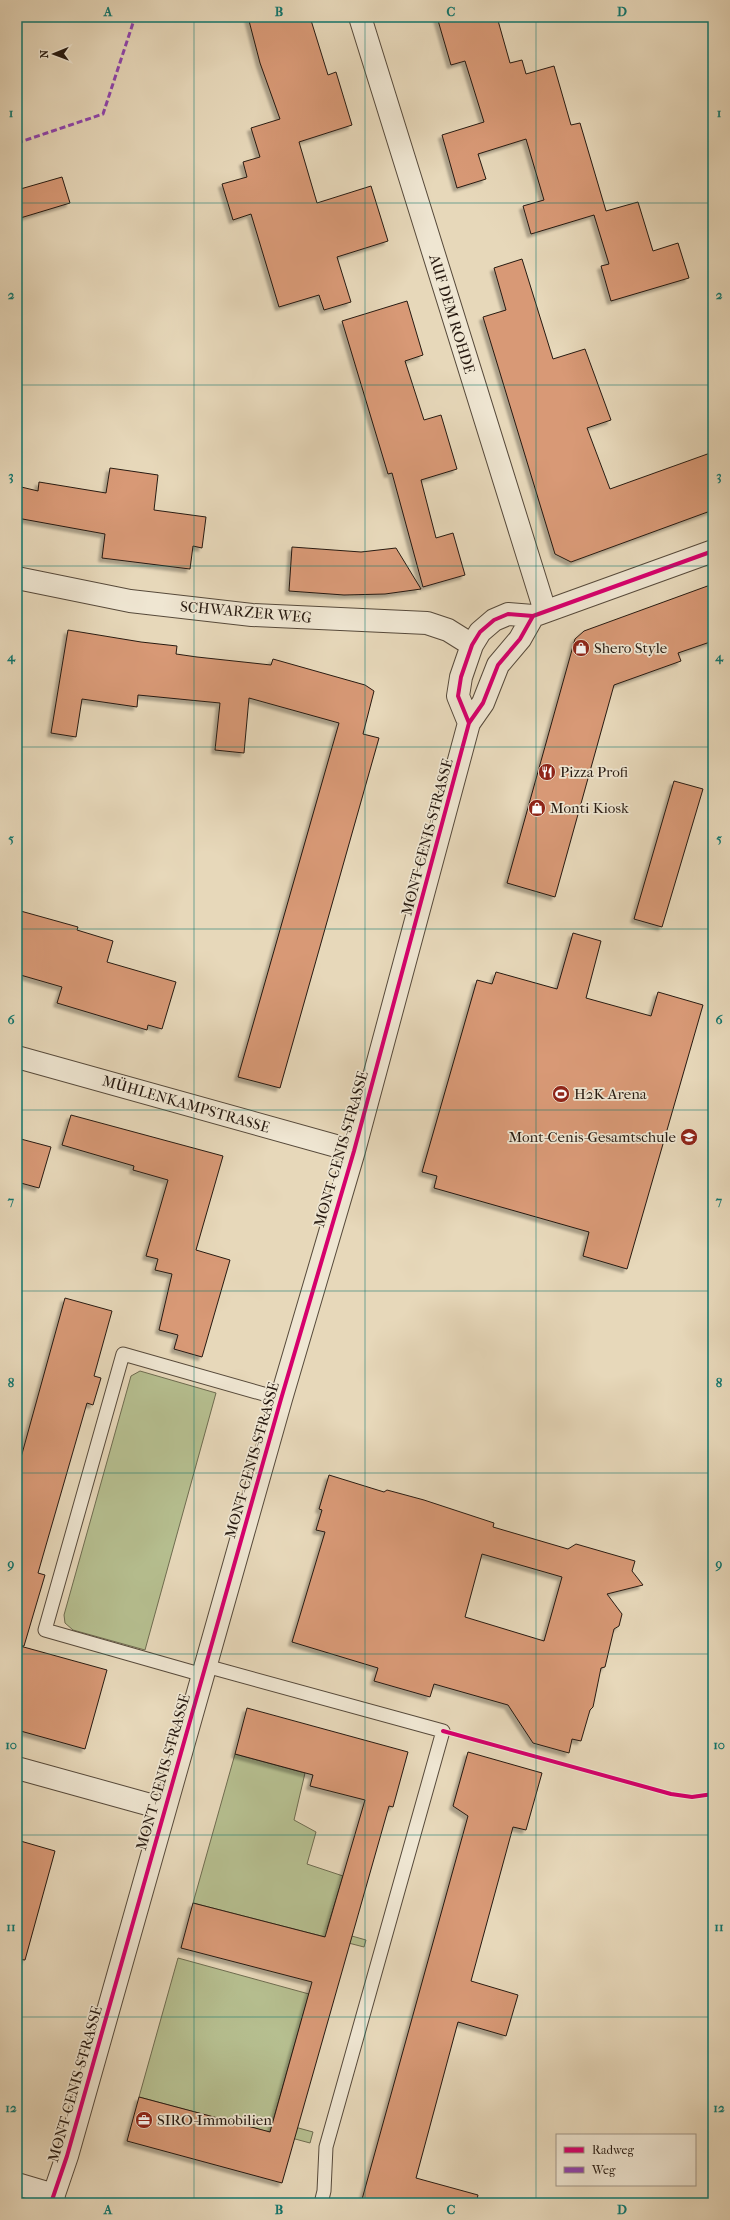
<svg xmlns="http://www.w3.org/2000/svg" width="730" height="2220" viewBox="0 0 730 2220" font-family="'IM FELL French Canon',serif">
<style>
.green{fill:#b6bf90;stroke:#6e6c50}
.building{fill:#d89976;stroke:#271a11;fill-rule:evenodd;filter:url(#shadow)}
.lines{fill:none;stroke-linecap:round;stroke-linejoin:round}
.lane-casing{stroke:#574a3b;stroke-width:15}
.street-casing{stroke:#574a3b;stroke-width:24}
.lane{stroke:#efe6d2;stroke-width:13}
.street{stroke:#efe6d2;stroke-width:22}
.quiet{stroke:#8e44ad;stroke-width:3;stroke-dasharray:6 3;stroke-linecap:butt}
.cycleway-casing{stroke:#efe6d2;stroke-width:6}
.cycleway{stroke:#d6006c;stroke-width:4}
.grid{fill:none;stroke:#0f766e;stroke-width:1;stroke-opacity:0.55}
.labels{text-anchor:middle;stroke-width:3.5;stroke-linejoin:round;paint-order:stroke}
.street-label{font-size:15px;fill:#271a11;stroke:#efe6d2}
.poi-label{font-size:15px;fill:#271a11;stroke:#efe6d2;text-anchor:start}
.neatline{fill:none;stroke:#0f766e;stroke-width:1.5}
.grid-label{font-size:13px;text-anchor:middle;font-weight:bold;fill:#0f766e}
</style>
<defs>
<filter id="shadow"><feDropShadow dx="-3.5" dy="3.5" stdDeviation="1" flood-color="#0004"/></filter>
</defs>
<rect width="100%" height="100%" fill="#e7d8ba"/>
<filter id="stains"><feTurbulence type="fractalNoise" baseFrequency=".005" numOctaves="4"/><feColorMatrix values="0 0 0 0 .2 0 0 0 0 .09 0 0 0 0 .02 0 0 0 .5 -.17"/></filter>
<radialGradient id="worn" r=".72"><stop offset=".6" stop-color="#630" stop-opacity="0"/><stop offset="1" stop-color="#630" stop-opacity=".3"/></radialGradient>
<!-- green -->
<path class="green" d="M140 1371 216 1393 145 1650 73 1630 65 1623 64 1615 131 1376Z
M235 1754 305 1773 294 1820 316 1832 307 1864 343 1876 327 1929 366 1940 364 1947 193 1903Z
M178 1958 309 1994 273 2121 313 2132 310 2143 139 2097Z"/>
<!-- building -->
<path class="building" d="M248 17H310L328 75 336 72 352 125 299 142 317 203 371 186 388 241 337 257 351 302 324 310 319 295 279 307 251 214 233 220 222 184 247 177 243 162 260 157 251 128 280 119 260 63Z
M437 17H497L510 63 522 60 526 74 554 66 571 125 580 123 606 211 638 202 653 251 678 243 689 278 611 301 601 266 609 264 594 215 531 234 523 206 544 200 526 139 478 154 486 179 457 188 442 135 484 122 465 61 451 65Z
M62 177 70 203 17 219V190Z
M522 259 553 359 585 349 611 420 587 428 610 489 713 452V510L571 562 555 554 483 317 506 310 494 268Z
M407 301 423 355 405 361 424 420 441 415 457 469 421 480 436 538 453 533 465 575 423 587 392 473 388 474 342 321Z
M110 468 158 475 154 510 206 517 202 548 193 546 190 569 102 558 105 534 17 518V486L38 491 39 482 106 493Z
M292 547 361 552 396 548 421 589 385 594 344 595 289 591Z
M713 584V641L678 653 681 661 614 685 555 897 507 883 575 639 584 631Z
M68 630 141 642 177 646 176 654 197 657 271 665 273 659 365 685 374 691 363 734 379 738 280 1088 238 1077 339 723 249 698 244 753 215 750 220 703 138 695 137 707 82 699 76 737 51 733Z
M674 781 703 789 662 927 634 919Z
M17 910 78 927 77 930 113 941 107 962 176 982 162 1029 148 1025 147 1030 57 1003 62 987 17 974Z
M573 933 601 941 586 998 651 1016 658 992 703 1005 627 1269 583 1256 589 1232 434 1188 437 1176 422 1172 477 980 492 984 496 972 557 989Z
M71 1115 223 1156 196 1250 230 1260 202 1357 174 1349 178 1335 159 1330 172 1274 155 1270 158 1259 146 1256 168 1180 133 1170 134 1166 62 1145Z
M17 1138 51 1147 39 1188 17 1182Z
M65 1298 112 1311 94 1376 101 1378 93 1405 87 1403 38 1573 45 1575 24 1646H20L107 1670 85 1749 17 1730V1472Z
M329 1475 384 1492 387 1490 424 1500 494 1523 493 1527 568 1549 576 1544 635 1561 632 1571 643 1585 607 1594 622 1614 619 1626 614 1629 605 1667 601 1668 593 1707 590 1710 581 1741 572 1739 569 1753 533 1743 508 1705 434 1684 430 1697 374 1681 378 1668 292 1642 325 1532 316 1530 322 1510 319 1509ZM482 1554 562 1577 544 1641 465 1617Z
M247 1708 408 1752 393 1807 389 1806 282 2183 127 2141 139 2097 270 2132 312 1982 181 1948 193 1903 325 1937 365 1800 310 1786 313 1775 235 1754Z
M468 1752 542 1773 526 1830 513 1827 471 1981 518 1995 506 2036 458 2022 416 2178 478 2195 476 2203H361L468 1816 453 1806Z
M17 1840 55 1851 25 1960 17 1959Z"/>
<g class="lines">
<defs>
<path id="lane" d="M206 1666 443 1731 326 2147 324 2191 321 2203
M203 1675 45 1630 123 1354 281 1399"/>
<path id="street" d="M360 17 545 611
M17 578 130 601 252 615 427 623 448 630 472 645
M469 723 458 696 461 677 472 645 480 632 494 620 508 614 533 616 713 551
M17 1057 354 1151
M17 1768 165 1809
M17 2184 54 2195
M51 2203 67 2156 281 1399 354 1151 469 723 483 703 498 665 520 639 533 616"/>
</defs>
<!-- lane casing -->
<use href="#lane" class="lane-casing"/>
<!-- street casing -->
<use href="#street" class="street-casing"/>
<!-- lane -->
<use href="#lane" class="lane"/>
<!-- street -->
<use href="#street" class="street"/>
<!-- quiet -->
<path class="quiet" d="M17 143 103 114 135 17"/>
<defs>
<path id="cycleway" d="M469 723 458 696 461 677 472 645 480 632 494 620 508 614 533 616 713 551
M443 1731 671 1794 692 1797 713 1794
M51 2203 67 2156 281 1399 354 1151 469 723 483 703 498 665 520 639 533 616"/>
</defs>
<!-- cycleway casing -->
<use href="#cycleway" class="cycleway-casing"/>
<!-- cycleway -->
<use href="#cycleway" class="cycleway"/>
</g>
<!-- grid -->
<path class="grid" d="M194 17V2203M365 17V2203M536 17V2203M17 203H713M17 385H713M17 566H713M17 747H713M17 929H713M17 1110H713M17 1291H713M17 1473H713M17 1654H713M17 1835H713M17 2017H713"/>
<!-- icons -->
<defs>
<symbol id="shop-disc" viewBox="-11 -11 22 22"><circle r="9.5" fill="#8f2418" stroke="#efe6d2"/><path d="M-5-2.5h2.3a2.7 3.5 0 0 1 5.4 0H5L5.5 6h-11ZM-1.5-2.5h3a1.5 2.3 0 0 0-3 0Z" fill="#fff"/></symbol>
<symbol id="restaurant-disc" viewBox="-11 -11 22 22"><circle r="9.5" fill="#8f2418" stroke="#efe6d2"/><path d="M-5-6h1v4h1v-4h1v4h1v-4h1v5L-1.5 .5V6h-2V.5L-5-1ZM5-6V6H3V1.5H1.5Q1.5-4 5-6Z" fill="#fff"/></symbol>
<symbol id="stadium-disc" viewBox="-11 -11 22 22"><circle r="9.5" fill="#8f2418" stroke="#efe6d2"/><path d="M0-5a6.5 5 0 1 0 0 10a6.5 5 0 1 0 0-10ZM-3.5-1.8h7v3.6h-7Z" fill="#fff"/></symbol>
<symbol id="school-disc" viewBox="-11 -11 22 22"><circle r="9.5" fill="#8f2418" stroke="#efe6d2"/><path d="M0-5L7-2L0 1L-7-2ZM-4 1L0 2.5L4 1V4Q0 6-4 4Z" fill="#fff"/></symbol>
<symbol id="office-disc" viewBox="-11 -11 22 22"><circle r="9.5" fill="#8f2418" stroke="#efe6d2"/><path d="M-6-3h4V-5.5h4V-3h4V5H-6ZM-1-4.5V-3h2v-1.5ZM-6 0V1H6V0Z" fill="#fff"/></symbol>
</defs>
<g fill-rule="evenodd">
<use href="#shop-disc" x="571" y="638" width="20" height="20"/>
<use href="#restaurant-disc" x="537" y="762" width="20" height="20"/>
<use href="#shop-disc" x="527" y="798" width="20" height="20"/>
<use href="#stadium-disc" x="551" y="1084" width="20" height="20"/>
<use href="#school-disc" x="679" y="1127" width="20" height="20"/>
<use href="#office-disc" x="134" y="2110" width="20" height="20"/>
</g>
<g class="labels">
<!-- street labels -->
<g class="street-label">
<text transform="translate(452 314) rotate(73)" y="5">AUF DEM ROHDE</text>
<text transform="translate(246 612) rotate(5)" y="5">SCHWARZER WEG</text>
<text transform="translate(427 837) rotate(-75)" y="5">MONT-CENIS-STRASSE</text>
<text transform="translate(186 1104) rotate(16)" y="5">MÜHLENKAMPSTRASSE</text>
<text transform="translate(341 1149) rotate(-74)" y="5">MONT-CENIS-STRASSE</text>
<text transform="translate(252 1460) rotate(-74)" y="5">MONT-CENIS-STRASSE</text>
<text transform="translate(163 1772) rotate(-74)" y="5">MONT-CENIS-STRASSE</text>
<text transform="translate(75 2084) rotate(-74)" y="5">MONT-CENIS-STRASSE</text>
</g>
<!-- poi labels -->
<g class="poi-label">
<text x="594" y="653">Shero Style</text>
<text x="560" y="777">Pizza Profi</text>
<text x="550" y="813">Monti Kiosk</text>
<text x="574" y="1099">H2K Arena</text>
<text x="676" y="1142" text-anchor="end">Mont-Cenis-Gesamtschule</text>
<text x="157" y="2125">SIRO-Immobilien</text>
</g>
</g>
<!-- margin -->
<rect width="730" height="2220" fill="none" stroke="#e7d8ba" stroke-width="44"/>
<!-- legend -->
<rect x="556" y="2134" width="140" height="52" fill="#efe6d2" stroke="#9f9485"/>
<rect x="564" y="2147" width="20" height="6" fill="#d6006c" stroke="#9f9485"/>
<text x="592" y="2154" font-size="12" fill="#271a11">Radweg</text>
<rect x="564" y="2167" width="20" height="6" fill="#8e44ad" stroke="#9f9485"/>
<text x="592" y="2174" font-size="12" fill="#271a11">Weg</text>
<!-- north arrow -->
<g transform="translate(54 54) rotate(269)" stroke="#efe6d2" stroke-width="3" paint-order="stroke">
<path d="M0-3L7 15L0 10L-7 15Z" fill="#271a11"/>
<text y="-6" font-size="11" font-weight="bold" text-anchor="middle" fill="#271a11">N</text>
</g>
<rect x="22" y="22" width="686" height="2176" class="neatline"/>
<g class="grid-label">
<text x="108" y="16">A</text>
<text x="279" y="16">B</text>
<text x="451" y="16">C</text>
<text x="622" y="16">D</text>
<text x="11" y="117">1</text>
<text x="719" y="117">1</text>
<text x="11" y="299">2</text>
<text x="719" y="299">2</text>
<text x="11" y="480">3</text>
<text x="719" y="480">3</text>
<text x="11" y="661">4</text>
<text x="719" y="661">4</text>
<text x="11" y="843">5</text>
<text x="719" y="843">5</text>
<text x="11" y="1024">6</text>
<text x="719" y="1024">6</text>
<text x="11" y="1205">7</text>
<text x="719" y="1205">7</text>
<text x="11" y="1387">8</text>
<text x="719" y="1387">8</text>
<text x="11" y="1568">9</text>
<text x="719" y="1568">9</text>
<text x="11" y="1749">10</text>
<text x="719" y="1749">10</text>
<text x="11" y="1931">11</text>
<text x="719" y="1931">11</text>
<text x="11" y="2112">12</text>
<text x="719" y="2112">12</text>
<text x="108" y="2214">A</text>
<text x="279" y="2214">B</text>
<text x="451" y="2214">C</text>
<text x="622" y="2214">D</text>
</g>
<rect width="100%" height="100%" filter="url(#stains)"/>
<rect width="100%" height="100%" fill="url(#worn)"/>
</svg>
